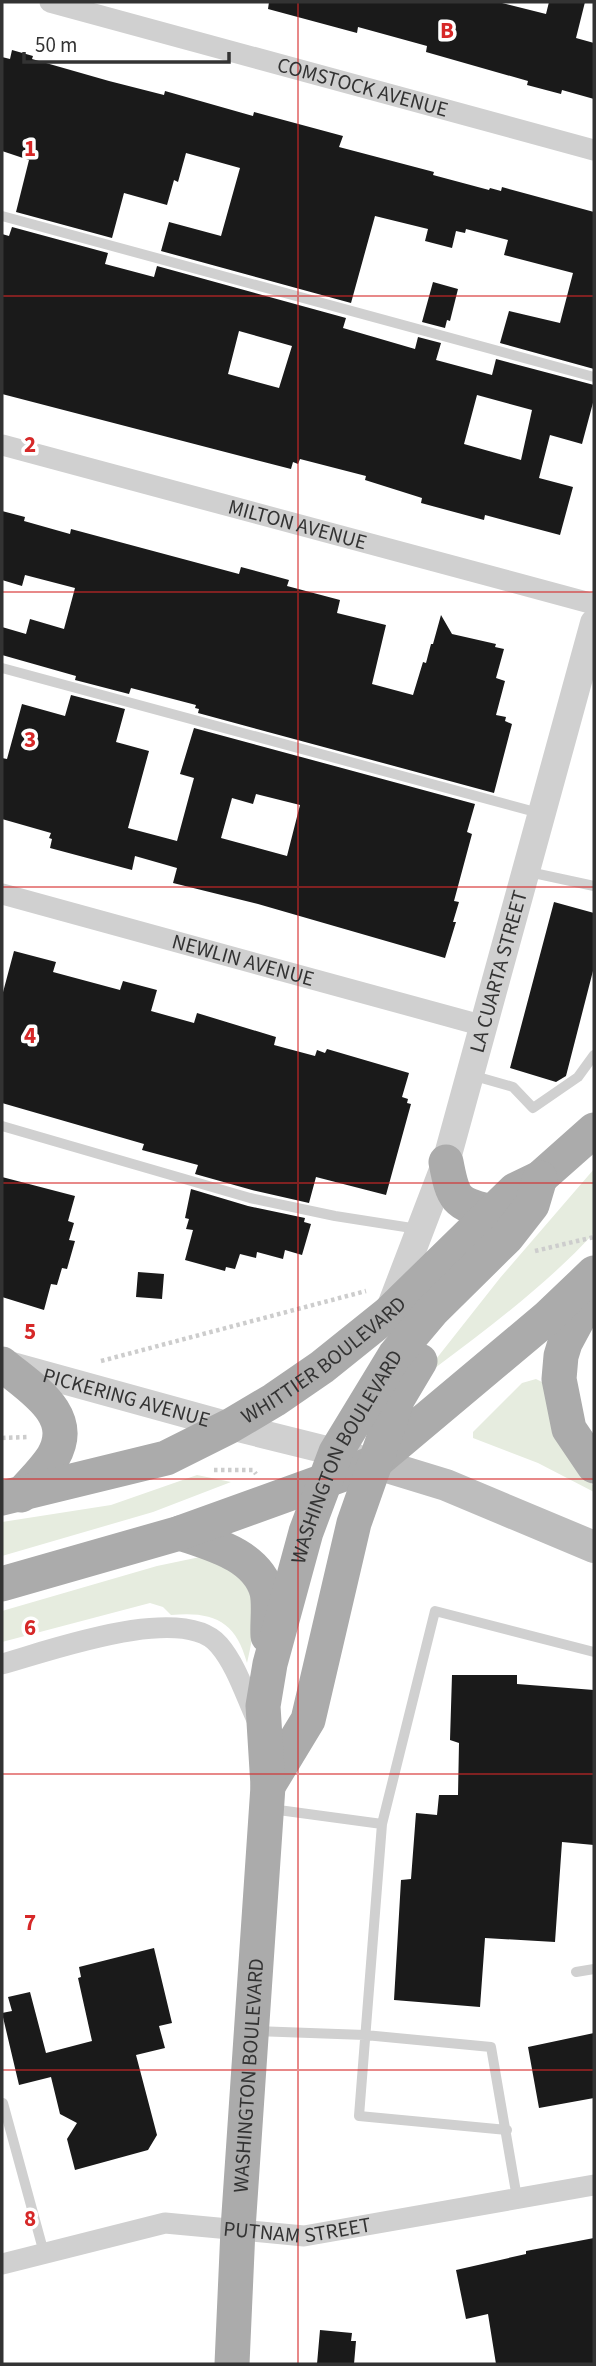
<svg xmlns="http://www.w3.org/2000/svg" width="596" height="2366" viewBox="0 0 596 2366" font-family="'Source Sans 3',sans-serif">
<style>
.green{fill:#e6ecdf}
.building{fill:#1a1a1a;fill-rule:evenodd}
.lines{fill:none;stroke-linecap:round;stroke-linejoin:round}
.path{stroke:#cdcdcd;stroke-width:4.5;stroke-dasharray:3.5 3.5;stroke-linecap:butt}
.service{stroke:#d0d0d0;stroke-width:10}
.minor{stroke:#d0d0d0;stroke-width:21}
.tertiary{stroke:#d0d0d0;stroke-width:28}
.secondary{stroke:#bdbdbd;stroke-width:32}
.primary{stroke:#ababab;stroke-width:35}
.grid{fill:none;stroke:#d62828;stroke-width:2;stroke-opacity:0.55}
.labels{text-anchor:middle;stroke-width:7;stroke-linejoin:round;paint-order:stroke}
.street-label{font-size:21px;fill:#333;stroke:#fff}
.grid-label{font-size:23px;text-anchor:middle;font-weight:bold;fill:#d62828;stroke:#fff;stroke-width:7;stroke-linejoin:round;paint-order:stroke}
</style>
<rect width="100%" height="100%" fill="#fff"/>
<!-- green -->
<path class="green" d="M594 1169V1233C547 1284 491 1326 435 1368H429L500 1278Z
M536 1379 544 1383 586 1479 594 1486V1492L538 1463 473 1438V1432L522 1383Z
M197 1475 231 1482 153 1512 2 1556V1522L111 1505Z
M200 1557C260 1576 260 1608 247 1663 236 1621 213 1611 171 1615L163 1607 150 1603 2 1642V1611L157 1566Z"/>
<!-- building -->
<path class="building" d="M269 2H498L546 14 549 2H585L576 38 594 43V99L562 90 561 94 527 85 528 81 426 52 427 46 358 27 357 33 268 9Z
M12 50 33 56 32 59 109 81 164 95 165 91 253 116 254 112 343 136 339 147 434 172 433 175 489 190 490 188 501 191 502 187 594 212V369L500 343 509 311 560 323 573 273 504 255 508 240 466 229 465 233 456 231 452 248 425 241 428 229 375 216 351 303 161 251 169 222 221 236 240 168 186 153 178 182 174 180 167 205 124 193 112 238 16 212 29 160 2 151V57L10 59Z
M12 227 108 253 105 264 154 277 157 266 346 318 343 328 415 349 418 337 441 343 436 360 492 375 496 359 594 385V399L582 444 550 435 539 478 573 487 560 535 485 515 484 520 421 503 422 498 365 480 366 476 300 459 298 464 293 462 291 469 2 394V234L9 236ZM239 331 292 346 279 388 228 374ZM477 395 532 410 521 460 464 444Z
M433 282 458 289 450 321 447 320 445 328 422 322Z
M2 511 25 517 24 521 70 534 71 529 239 574 241 567 289 580 287 586 340 600 337 613 386 625 372 684 413 695 423 662 426 663 431 644H433L441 615 452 634 496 644 495 647 504 649 496 678 505 681 496 715 506 717 505 721 512 724 494 793 198 713 199 709 195 708 196 705 131 688 129 694 75 680 76 676 2 655V627L26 634 30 619 64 629 75 588 25 575 22 586 2 580Z
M71 695 125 709 116 742 149 751 128 828 177 841 194 778 180 774 194 728 475 804 467 832 472 834 454 901 459 902 453 922H456L445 958 258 904 173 883 177 868 135 856 132 870 50 848 52 839 49 838 51 833 2 819V758L7 759 22 704 65 716ZM256 794 300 805 287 856 221 838 232 798 253 804Z
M554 902 594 913V967L566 1076 556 1082 510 1068Z
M14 951 56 962 53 972 120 990 123 981 157 990 151 1011 194 1023 197 1013 276 1037 274 1045 315 1056 317 1050 325 1053 327 1049 409 1073 402 1097 408 1099 407 1103 411 1104 386 1195 316 1177 309 1203 252 1190 195 1174 198 1165 142 1150 144 1144 2 1103V996Z
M2 1177 75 1196 68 1221 74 1223 69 1240 75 1241 67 1269 62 1268 57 1285 51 1284 44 1310 2 1297Z
M191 1189 248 1206 305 1218 304 1222 311 1224 302 1255 285 1250 283 1259 257 1252 256 1258 240 1254 235 1269 226 1267 225 1271 185 1260 193 1230 186 1229 189 1219 185 1218Z
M138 1272 164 1274 162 1299 136 1297Z
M452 1675H517V1684L594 1690V1845L562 1842 555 1942 485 1938 480 2007 394 2000 401 1880 411 1879 416 1813 437 1815 439 1795H458L459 1743 450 1740Z
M154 1948 172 2023 159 2026 165 2048 136 2055 157 2135 148 2150 75 2170 67 2139 77 2123 60 2114 51 2077 19 2085 2 2013 12 2011 8 1997 30 1992 46 2053 92 2041 78 1978 81 1977 79 1967Z
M594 2033V2098L539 2108 528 2047Z
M594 2238V2364H496L488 2314 466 2319 456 2270 526 2254V2251Z
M320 2330 352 2333 351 2341H356L354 2364H317Z"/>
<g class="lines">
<!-- path -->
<path class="path" d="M535 1251 594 1237
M101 1361 366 1291
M2 1438 29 1437
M214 1470H253L256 1474"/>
<!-- service -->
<path class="service" d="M2 216 594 377
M2 668 539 813
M529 872 594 886
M471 1075 513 1087 533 1108 578 1077 594 1055
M2 1126 250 1198 335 1216 418 1229
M271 1809 382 1824
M576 1972 594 1969
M255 2031 365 2035 491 2047 517 2198
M3 2103 44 2253
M507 2130 359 2116 382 1824 435 1611 594 1652"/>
<!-- minor -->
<g class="minor">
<path id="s1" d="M50 2 594 150"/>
<path id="s2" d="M2 445 594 604"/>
<path id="s3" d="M2 894 484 1026"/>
<path d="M2 1664C49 1651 183 1602 219 1645 237 1666 246 1697 258 1722"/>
<path id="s4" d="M2 2264 165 2223 304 2236 594 2185"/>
</g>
<!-- tertiary -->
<g class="tertiary">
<path id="s5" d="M389 1311 446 1162 594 623"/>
<path id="s6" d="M5 1364 230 1426 355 1457"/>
</g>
<!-- secondary -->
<path class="secondary" d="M374 1463 446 1485 594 1547"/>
<!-- primary -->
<g class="primary">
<path d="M446 1162C453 1199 455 1204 492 1212"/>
<path d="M594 1289 565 1343 561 1356 559 1379 569 1429 594 1466"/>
<path d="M2 1364C30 1388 78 1414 53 1457 44 1471 31 1483 21 1495"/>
<path id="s7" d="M2 1498 166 1458 230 1426 274 1400 322 1367 388 1314 515 1190 540 1178 594 1130"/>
<path d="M180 1533C212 1544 257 1555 267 1592 270 1605 267 1623 268 1636"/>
<path d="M2 1584 180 1533 374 1463 548 1317 594 1273"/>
<path d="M268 1786 308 1720 354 1523 398 1398 420 1361"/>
<path id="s8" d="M232 2364 238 2229 268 1786 263 1706 270 1664 306 1532 336 1452 395 1355 433 1310 507 1237 532 1205 540 1178"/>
</g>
</g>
<!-- grid -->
<path class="grid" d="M298 2V2364M2 296H594M2 592H594M2 887H594M2 1183H594M2 1479H594M2 1774H594M2 2070H594"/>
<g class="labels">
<!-- street labels -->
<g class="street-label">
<text dy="7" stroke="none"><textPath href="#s1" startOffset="324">COMSTOCK AVENUE</textPath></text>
<text dy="7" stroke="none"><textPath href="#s2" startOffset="306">MILTON AVENUE</textPath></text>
<text dy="7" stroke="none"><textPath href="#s3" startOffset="250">NEWLIN AVENUE</textPath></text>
<text dy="7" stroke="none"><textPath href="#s5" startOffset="357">LA CUARTA STREET</textPath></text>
<text dy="7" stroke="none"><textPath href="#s7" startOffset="355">WHITTIER BOULEVARD</textPath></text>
<text dy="7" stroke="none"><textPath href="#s6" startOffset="126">PICKERING AVENUE</textPath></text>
<text dy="7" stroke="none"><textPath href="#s8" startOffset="924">WASHINGTON BOULEVARD</textPath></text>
<text dy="7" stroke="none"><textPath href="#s8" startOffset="289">WASHINGTON BOULEVARD</textPath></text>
<text dy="7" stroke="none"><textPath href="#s4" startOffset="301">PUTNAM STREET</textPath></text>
</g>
</g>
<g class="grid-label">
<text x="447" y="38">B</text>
<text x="30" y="156">1</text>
<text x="30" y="452">2</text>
<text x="30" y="747">3</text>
<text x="30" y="1043">4</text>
<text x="30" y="1339">5</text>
<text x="30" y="1635">6</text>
<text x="30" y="1930">7</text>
<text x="30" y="2226">8</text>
</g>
<!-- border -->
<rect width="596" height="2366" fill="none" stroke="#333333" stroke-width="7"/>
<!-- scale -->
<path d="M24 52v10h205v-10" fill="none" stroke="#333333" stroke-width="3.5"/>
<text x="35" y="52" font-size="21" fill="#333333" stroke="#ffffff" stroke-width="5" paint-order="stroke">50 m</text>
</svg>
